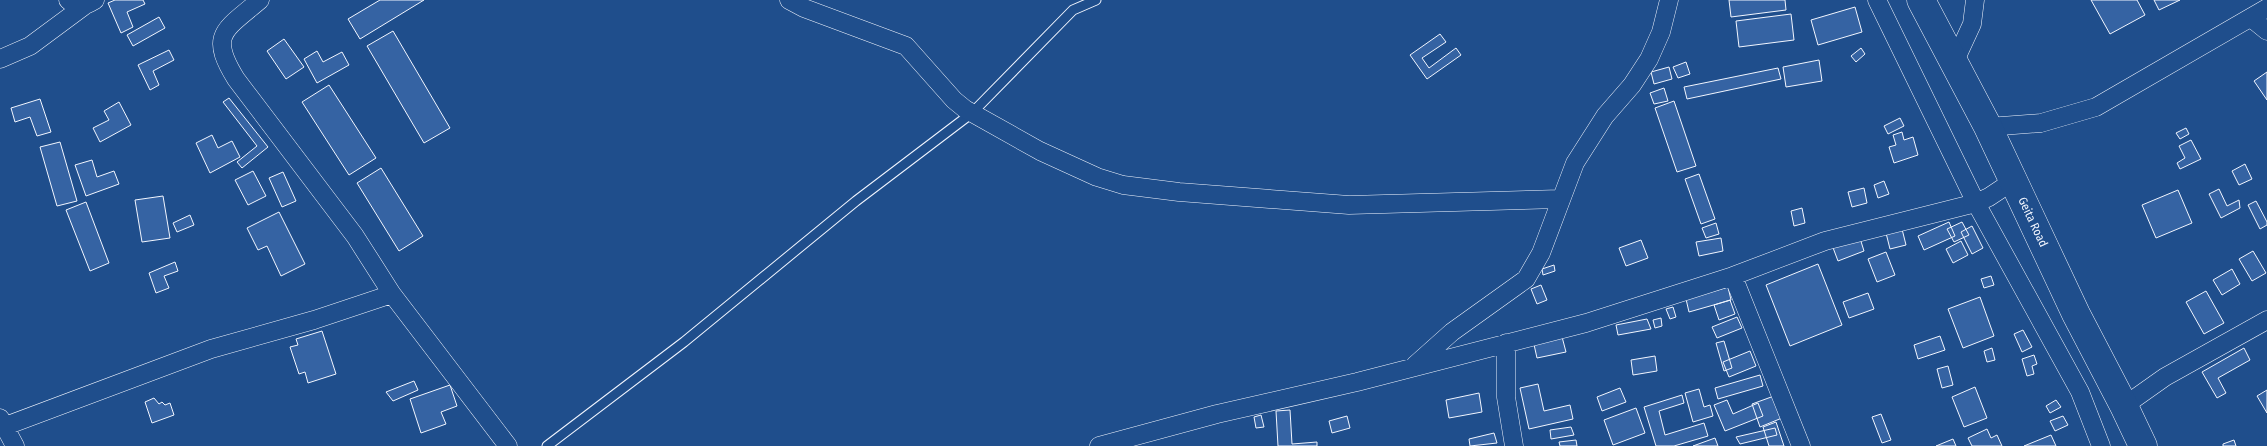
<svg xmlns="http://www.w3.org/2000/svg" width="2267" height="446" viewBox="0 0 2267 446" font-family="'Fira Sans Condensed',sans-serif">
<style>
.building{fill:#3563a3;stroke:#f2f6ff}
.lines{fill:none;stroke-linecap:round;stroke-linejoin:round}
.service-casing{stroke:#f2f6ff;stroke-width:11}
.minor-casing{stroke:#f2f6ff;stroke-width:19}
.trunk-casing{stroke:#f2f6ff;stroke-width:29}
.service{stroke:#1f4e8c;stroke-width:9}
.minor{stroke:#1f4e8c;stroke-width:18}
.trunk{stroke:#1f4e8c;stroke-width:28}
.labels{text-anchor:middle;stroke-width:4;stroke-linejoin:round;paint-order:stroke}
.street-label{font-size:12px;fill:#f2f6ff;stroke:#1f4e8c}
</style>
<rect width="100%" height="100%" fill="#1f4e8c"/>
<!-- building -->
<path class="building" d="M115 0H143L145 4 127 12 133 27 121 33 108 3Z
M380 0H424L360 39 348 19Z
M1729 0H1785L1786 10 1731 17Z
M2091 0H2137L2145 15 2110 34Z
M2154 0H2180L2159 10Z
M1855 7 1862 32 1818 45 1811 20Z
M1791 14 1794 40 1739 47 1736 21Z
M159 17 165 28 133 46 127 35Z
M393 31 450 128 424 143 367 46Z
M1440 34 1446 42 1422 58 1429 68 1456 48 1461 55 1427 79 1410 55Z
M284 39 304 67 286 79 267 51Z
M1861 48 1865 54 1856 62 1851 56Z
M169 50 174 60 153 71 159 85 150 90 138 65Z
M317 51 323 62 342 52 349 65 317 83 304 59Z
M1819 60 1822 81 1786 87 1783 67Z
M1686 62 1690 74 1678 78 1673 67Z
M1669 67 1672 79 1654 84 1651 72Z
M1778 68 1781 79 1687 99 1684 87Z
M2267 72V100L2254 81Z
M329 85 376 158 349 175 302 102Z
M1664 88 1668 101 1654 104 1650 93Z
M229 98 268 147 242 168 237 162 257 146 223 102Z
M40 99 51 132 37 136 30 117 15 122 11 108Z
M1674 101 1696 166 1677 172 1655 108Z
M119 102 131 125 100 142 93 128 109 120 104 111Z
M1900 118 1904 126 1888 134 1884 126Z
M2186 128 2189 134 2180 139 2176 133Z
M1902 132 1904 140 1913 137 1918 155 1894 163 1889 147 1896 145 1893 135Z
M212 135 218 148 232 141 240 157 210 173 196 143Z
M2191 140 2201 159 2180 169 2177 163 2185 158 2179 146Z
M60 142 77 201 57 206 40 147Z
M92 160 97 177 114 171 119 184 86 196 75 165Z
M2245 164 2252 179 2239 185 2232 171Z
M381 168 423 236 399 251 357 183Z
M253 171 266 196 248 205 235 180Z
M283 172 296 201 282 207 269 178Z
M1699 174 1715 219 1701 224 1685 179Z
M1884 181 1889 194 1878 198 1874 185Z
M1864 188 1867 203 1852 207 1848 192Z
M2219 189 2227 206 2239 200 2240 208 2221 218 2209 194Z
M2178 190 2192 223 2156 238 2142 205Z
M163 196 170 238 142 242 135 200Z
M2256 201 2267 222V225L2260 229 2248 205Z
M86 202 109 263 90 271 66 210Z
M1802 208 1805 223 1794 226 1791 211Z
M279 212 305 264 281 276 267 246 258 250 247 228Z
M190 215 194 225 177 232 173 223Z
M1949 222 1955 236 1924 250 1918 236Z
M1962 222 1969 235 1954 242 1947 229Z
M1716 223 1719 234 1706 238 1702 228Z
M1972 226 1983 248 1972 254 1961 232Z
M1902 229 1906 245 1890 249 1886 233Z
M1859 235 1864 251 1838 261 1832 245Z
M1721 238 1723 251 1699 256 1696 242Z
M1641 240 1648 258 1626 266 1619 248Z
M1961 241 1968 255 1953 263 1946 249Z
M2253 251 2266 273 2252 281 2239 259Z
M1886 252 1895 275 1877 282 1868 259Z
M175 262 178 271 164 276 169 288 156 293 149 273Z
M1818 264 1842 325 1790 346 1766 285Z
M1554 265 1555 271 1543 275 1542 269Z
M2232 269 2240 284 2222 295 2213 280Z
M1991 276 1994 285 1984 288 1981 279Z
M1541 285 1547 300 1537 304 1531 289Z
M1728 287 1731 300 1689 312 1686 299Z
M2206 291 2224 323 2204 334 2186 302Z
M1868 293 1874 309 1849 318 1843 302Z
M1980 297 1994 336 1963 348 1948 309Z
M1730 300 1735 314 1719 320 1714 305Z
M1673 307 1676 317 1670 319 1666 309Z
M1737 317 1742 328 1717 338 1712 327Z
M1661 318 1662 326 1655 328 1653 320Z
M1647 319 1651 329 1618 335 1616 325Z
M2023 330 2032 347 2022 352 2014 334Z
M322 331 336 374 308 383 305 372 299 374 290 347 298 345 296 339Z
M1561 333 1566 352 1537 358 1533 340Z
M1940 336 1945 350 1918 359 1914 345Z
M1724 341 1732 368 1724 371 1716 343Z
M1992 348 1995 360 1987 362 1984 351Z
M2244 348 2250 360 2218 378 2226 393 2217 398 2202 372Z
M1750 351 1756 366 1729 377 1723 362Z
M2034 355 2037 364 2032 366 2034 374 2027 376 2022 359Z
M1655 356 1657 371 1633 375 1631 360Z
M1948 366 1953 385 1942 388 1937 369Z
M1760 375 1763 386 1718 399 1715 388Z
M414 381 418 390 393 401 386 392Z
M1538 384 1544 411 1570 405 1573 419 1529 429 1520 388Z
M450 385 457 406 441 412 446 424 421 433 410 399Z
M1975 387 1987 418 1964 427 1952 397Z
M1620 388 1626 402 1602 411 1597 397Z
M1699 389 1704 407 1710 405 1713 416 1693 422 1685 393Z
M2267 390V413L2257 396Z
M1479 393 1482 412 1449 418 1446 400Z
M1682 395 1684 403 1659 411 1665 435 1704 423 1708 436 1674 446H1656L1644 407Z
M1774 396 1782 418 1760 427 1752 404Z
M154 398 159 404 162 402 165 405 170 403 174 415 152 423 145 402Z
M1727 400 1733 414 1758 403 1763 416 1725 431 1714 405Z
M2056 400 2061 407 2050 413 2046 406Z
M1636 408 1645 433 1613 445 1604 420Z
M1290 410 1292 444 1317 442V446H1278L1276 411Z
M1881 414 1891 440 1882 443 1872 417Z
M1261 415 1264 427 1256 428 1254 417Z
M1347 416 1350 428 1332 433 1329 421Z
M2063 416 2068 425 2055 431 2050 421Z
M1776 422 1784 446H1769L1763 427Z
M1571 427 1574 435 1551 439 1550 430Z
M1775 428 1777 435 1740 444 1736 437Z
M1987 429 1991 438 1997 435 2002 446H1972L1968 438Z
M1494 433 1497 443 1470 446 1469 439Z
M2051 435 2056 446H2024Z
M1715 438 1718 446H1693Z
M1953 439 1956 446H1936Z
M1576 440 1577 446H1560L1559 442Z
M2234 440 2236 446H2223V444Z"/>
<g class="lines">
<defs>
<path id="service" d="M547 446 684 342 856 201 972 113 1073 10 1096 0"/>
<path id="minor" d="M68 0C78 10 85 6 95 0
M260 0C225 30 208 34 236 79L355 236 392 294 508 446
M789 0 804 8 906 46 954 100 965 109 1040 151 1097 177 1123 185 1179 192 1349 205 1560 199
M1877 0 1976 203 2080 392 2101 446
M2251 18 2267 31
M0 59 30 46 84 6
M1954 63 1972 24 1975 0
M1988 127 2041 123 2096 107 2267 8
M1733 276 1801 446
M1506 343V397L1514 446
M1415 365 1452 332 1526 279 1541 253 1575 163 1605 116 1632 85 1649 59 1661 32 1669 0
M2124 406 2165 377 2267 320
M0 418 15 446
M0 428 211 349 314 320 392 294
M1099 446 1217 414 1357 382 1586 323 1733 276 1825 241 1976 203 1989 197 2013 181"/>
<path id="trunk" d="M1921 0 1988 127 2076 314 2124 406 2143 446"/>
</defs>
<!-- service casing -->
<use href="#service" class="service-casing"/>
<!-- minor casing -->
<use href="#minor" class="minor-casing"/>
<!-- trunk casing -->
<use href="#trunk" class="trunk-casing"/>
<!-- service -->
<use href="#service" class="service"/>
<!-- minor -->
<use href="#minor" class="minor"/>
<!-- trunk -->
<use href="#trunk" class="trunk"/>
</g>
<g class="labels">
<!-- street labels -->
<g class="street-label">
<text transform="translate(2033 222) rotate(65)" y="4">Geita Road</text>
</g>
</g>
</svg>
